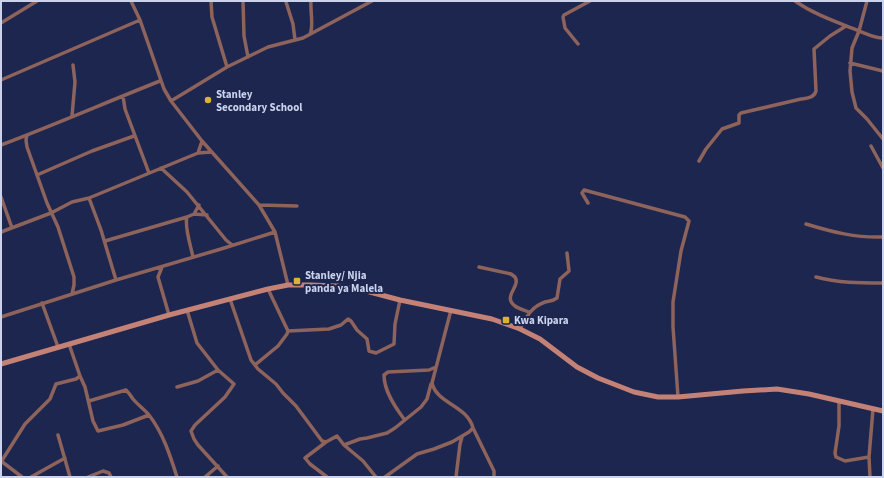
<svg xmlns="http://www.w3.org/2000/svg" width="884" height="478" viewBox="0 0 884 478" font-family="'Source Sans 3',sans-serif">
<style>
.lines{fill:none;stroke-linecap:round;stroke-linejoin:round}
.minor{stroke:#8d635b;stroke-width:3.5}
.secondary{stroke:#c48276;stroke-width:5}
.poi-dot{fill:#dab333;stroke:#1d264e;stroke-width:1.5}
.labels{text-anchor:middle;stroke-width:4;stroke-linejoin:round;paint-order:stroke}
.poi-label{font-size:11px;font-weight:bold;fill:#cad2ec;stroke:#1d264e;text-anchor:start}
</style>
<rect width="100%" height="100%" fill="#1d264e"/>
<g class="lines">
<!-- minor -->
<path class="minor" d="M131 1 140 20 164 89 171 101 202 141 259 205 275 232 288 285
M211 1 212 17 227 67
M243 1 244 36 248 57
M795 1C815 15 837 22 859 31 867 34 874 38 883 38
M867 1 859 31 852 48 850 71 852 92 856 108 867 119 883 139
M286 2 293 24 295 40
M1 23 37 1
M310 34C314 26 310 11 311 1
M578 44 565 28 563 17 564 15 590 1
M850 63 883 71
M1 80 140 20
M123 96 125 109 149 173
M171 101 227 67 268 47 303 38 372 1
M72 116 75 82 73 65
M27 135 26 140 27 147 47 203 58 227 74 277V285L72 294
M1 145C54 125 107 102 160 81
M871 146 883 168
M198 153 202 141
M699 161 706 149 722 129 739 123V115L741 113 801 99C807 98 814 98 816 91L814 49 830 36 846 26
M161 168 187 192 226 240 232 245
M37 175 92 151 134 136
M1 197 12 228
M89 198 101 230 116 280
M588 203 582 193 584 190 685 217 689 221 681 251 673 302V327L678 397
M259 205 297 206
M194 214 207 215
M187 217C184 226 191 247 193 257
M806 224C832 232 856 238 883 237
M1 232 51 213 72 202 89 198 198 153 211 152
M105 241 187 217 194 214 199 205
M162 267 158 277 169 315
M479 267 511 274 515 277C521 287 502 296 515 306 519 309 524 310 529 312
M816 277C838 283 860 283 883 283
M230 299 251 360 258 369 276 384 283 393 296 406 322 441 326 442 337 436 344 445 363 461 376 477
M42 303 58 347
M187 310 197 343 218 370 234 384 225 397 195 425 191 431 194 439 198 445 227 477
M1 317 116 280 221 249 275 232
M520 329C527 316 531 307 545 302 550 301 553 301 557 298L560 279 569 271 567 253
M288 331 329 329 341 325 348 319 351 321 357 330 367 339 369 351 376 353 394 344 395 324 400 300
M255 365 278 346 287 334 288 331 268 289
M80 376 85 387 93 421 98 431 123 425 149 415
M177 387 198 381 218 370
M89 401 126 390C129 393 131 396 133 399 138 405 144 409 149 415 163 433 170 455 177 477
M839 401V426L835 453 836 457 845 461 869 457
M404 419C395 407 384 391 384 375L388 372 429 370 436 367
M473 428 494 471V477
M58 435 70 477
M326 442 305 458 310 464 327 477
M344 445 360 439 367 438 387 433 395 428 421 407 427 399 431 384
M1 461 22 477
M1 462 25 424 50 399 56 384 76 379 80 376 69 344
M31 477 65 458
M88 477 103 471 109 473 111 477
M205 477 218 466
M385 477 417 454 434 449 452 442 469 432 473 428C467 405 437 404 432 383L451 310
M456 477 460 444 462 437
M870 477 869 457 873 409"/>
<!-- secondary -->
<path class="secondary" d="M1 364 169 315 268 289 288 285H311L337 286 366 291 400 300 492 319 520 329 540 339 577 367 598 378 634 392 658 397H678L743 391 777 389 809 394 883 411"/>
</g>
<!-- markers -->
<g class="poi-dot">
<circle cx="208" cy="100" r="4"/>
<rect x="293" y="277" width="8" height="8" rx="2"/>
<rect x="502" y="316" width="8" height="8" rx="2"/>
</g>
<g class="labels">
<!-- poi labels -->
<g class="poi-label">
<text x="216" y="98">Stanley<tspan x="216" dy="13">Secondary School</tspan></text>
<text x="305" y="279">Stanley/ Njia<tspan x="305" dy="13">panda ya Malela</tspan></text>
<text x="514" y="324">Kwa Kipara</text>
</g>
</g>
<!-- border -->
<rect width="884" height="478" fill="none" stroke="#cad2ec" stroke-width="4"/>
</svg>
